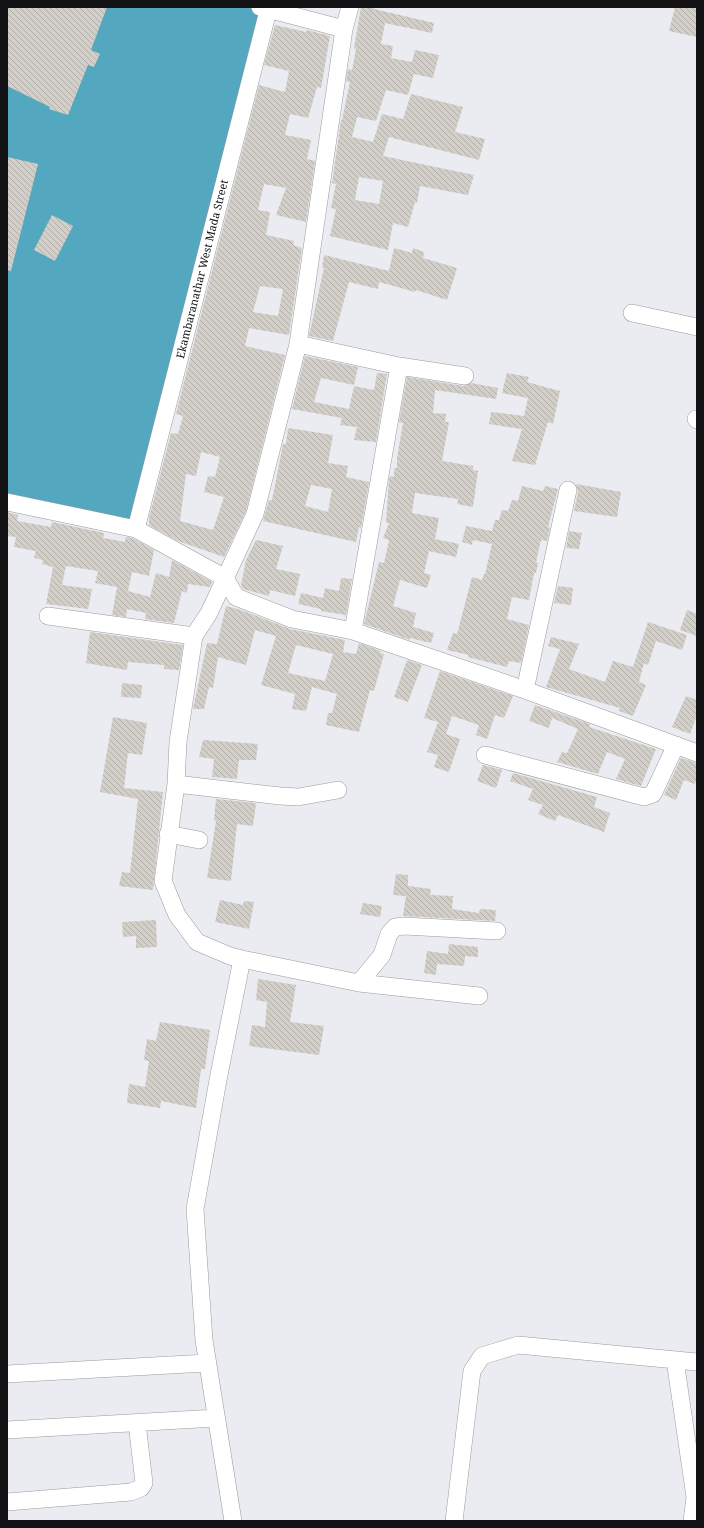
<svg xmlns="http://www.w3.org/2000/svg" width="704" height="1528" viewBox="0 0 704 1528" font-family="'Noto Serif',serif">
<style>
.water{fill:#53a7be;stroke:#407b8b}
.building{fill:url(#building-back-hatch);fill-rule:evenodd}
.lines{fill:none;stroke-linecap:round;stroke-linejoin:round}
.minor-casing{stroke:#9a9aa0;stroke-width:18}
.minor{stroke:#fff;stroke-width:17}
.labels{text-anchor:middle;stroke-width:3;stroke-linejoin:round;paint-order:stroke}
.street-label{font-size:11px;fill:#131315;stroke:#fff}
</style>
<defs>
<pattern id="building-back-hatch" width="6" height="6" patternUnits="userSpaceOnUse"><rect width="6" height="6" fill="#d2cec8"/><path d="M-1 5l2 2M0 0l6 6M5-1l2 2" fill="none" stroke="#b3b0ab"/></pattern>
</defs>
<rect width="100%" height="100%" fill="#ebebf2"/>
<!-- water -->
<path class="water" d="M7 7H259L269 9 143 533 7 500Z"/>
<!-- building -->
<path class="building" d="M7 7H107L91 50 100 54 94 67 88 65 68 115 49 109 50 107 7 86Z
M361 7H374V9L434 23 432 33 385 23 381 44 393 46 391 58 412 62 415 50 439 55 433 78 414 74 408 95 386 90 376 121 357 117 352 137 373 142 382 114 403 119 411 94 463 107 455 132 485 139 479 160 389 137 383 156 474 175 468 195 420 186 417 203 415 202 408 227 393 223 388 250 330 236 336 209 331 208 336 184 332 183 341 120H342L350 82 346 81 348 69 352 70 356 49 354 48ZM359 177 383 181 379 204 355 200Z
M675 7H697V37L669 31Z
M275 25 306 32 307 30 330 36 321 88 317 87 308 118 290 114 285 135 311 140 307 159 315 161 306 222 276 215 286 188 264 184 258 210 270 212 266 235 294 241 293 245 302 248 289 335 249 328 245 346 285 355 246 511 224 557 178 541 149 525V518L171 433 178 434 183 416 176 414 259 85 285 92 289 71 264 65ZM260 286 283 289 278 316 253 312ZM201 452 220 457 215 477 208 476 204 492 224 497 213 530 180 521 186 474 196 476Z
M7 157 38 164 11 271 7 270Z
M52 215 73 226 55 261 34 250Z
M394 248 412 253 413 248 424 252 423 258 457 268 447 300 416 290 415 292 379 282 378 289 349 282 333 341 309 336 324 268H322L324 255 389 271Z
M305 356 358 367 354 385 321 378 314 402 349 409 354 386 374 390 377 373 387 374 376 442 354 440 357 427 340 425 342 418 292 409Z
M507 373 529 377 527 382 560 391 553 424 548 422 535 465 512 461 522 429 489 424 491 412 524 416 528 398 502 393Z
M407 377 464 386 471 383 498 388 496 399 435 390 433 413 446 414 445 422H449L442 461 473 466V470L478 471 473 507 457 504 458 499 415 493 412 513 439 518 435 539 459 544 456 557 429 551 424 573 431 575 427 588 400 580 393 606 416 613 413 627 434 633 431 643 410 638V640L364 624 379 562 384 563 389 540 383 538 389 523H386L389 480 390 476 394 477V468H397V458L403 423 399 422Z
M288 428 333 435 328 463 348 466 346 477 369 482 361 528 359 527 356 542 263 521 269 500H272L283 444H286ZM311 485 332 489 328 512 305 506Z
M576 484 621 492 617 517 574 511 578 492Z
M522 486 543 491 545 486 558 489 548 527 550 528 547 541 541 540 536 562 538 563 536 573H534L529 600 512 597 507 619 529 625 521 663 509 661 507 667 468 657 469 655 447 650 453 633 457 634 472 577 482 580 484 574H485L492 544 473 540 472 545 462 542 466 526 492 531 495 520H499L502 510 508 511 512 500 518 501Z
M7 512 18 515 17 521 51 527 52 522 104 533 103 538 125 542 126 537 132 538 154 550 149 576 132 572 128 591 150 597 156 573 169 577 172 560 212 582 210 587 188 584 187 593 182 591 174 623 145 619 146 613 127 609 126 617 112 615 117 587 95 583 98 571 66 566 62 585 92 589 88 609 46 604 53 567 42 564 43 560 34 558 36 551 14 547 16 537 7 536Z
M569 531 582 533 579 549 566 548Z
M256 540 283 546 276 569 300 574 295 596 270 590 269 596 243 589 241 585 246 560Z
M341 578 352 579 346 615 321 611V609L298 604 301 593 323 598 325 588 339 591Z
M558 586 573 588 571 605 554 603Z
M226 606 241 610 290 629 345 640 343 652 356 654 359 643 381 651 380 653 384 654 374 691 370 690 359 732 326 725 328 713H332L337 694 312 687 306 711 292 709 295 694 261 685 276 636 255 630 246 665 218 657 213 688 209 687 204 709H193L207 643 217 644ZM296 645 333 654 325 681 288 673Z
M687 610 697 614V636L680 630Z
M648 622 687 635 682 650 656 641 648 665 644 663 639 682 646 685 633 716 619 711 620 708 546 687 560 649 548 646 551 637 579 644 569 669 605 682 613 661 633 667Z
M90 632 183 645 179 670 164 669V665L128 662 127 670 86 663Z
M407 660 422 665 408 702 394 697Z
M440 671 513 696 504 718 495 715 487 739 476 735 479 725 452 716 446 734 460 739 449 772 434 767 438 755 427 752 438 722 424 718Z
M122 683 142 685 141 698 121 697Z
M686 696 697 700V715L690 734 672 727Z
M535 705 590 724 589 727 656 749 641 786 616 779 625 759 607 752 598 774 557 762 562 752 567 753 578 729 552 718 549 728 529 721Z
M113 717 147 723 142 755 128 753 124 788 163 792 153 890 119 886 122 872 130 873 138 799 100 792Z
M203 740 258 744 256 760H239L237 779 212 777 214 759 199 757Z
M681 758 697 763V779L695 784 684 780 676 800 664 795Z
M483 765 502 770 496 788 477 781Z
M513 773 597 797 594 807 610 813 604 832 558 815 555 821 538 814 543 805 528 800 533 789 510 781Z
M216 799 256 803 253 826 237 824 231 881 207 878 216 821 214 820Z
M396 874 408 875V886L431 889 430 895 453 896 452 909 479 913 480 909 496 910 495 921 403 916 406 896 393 895Z
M220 900 243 905 244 901 254 902 249 929 215 922Z
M363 903 382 906 380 917 360 914Z
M156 920 157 947 136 948V936L123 937 122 922Z
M449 944 478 947V957L465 956 464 966 437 964 436 975 424 973 427 951 448 954Z
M258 979 296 985 290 1022 324 1026 319 1055 249 1046 252 1025 265 1027 267 1002 256 1000Z
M160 1022 210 1030 205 1069H201L196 1108 161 1101 160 1108 127 1103 129 1084 145 1087 149 1061 144 1060 147 1039 156 1041Z"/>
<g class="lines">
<defs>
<path id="minor" d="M260 7 344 29
M632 313 697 327
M298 344 399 366 465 376
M696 419 697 420
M7 502 136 529 225 578 236 597 292 619 353 631 525 690 697 753
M136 529 269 7
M48 616 194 636
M353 631 399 366
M525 690 568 490
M485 755 644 797 653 794 676 745
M176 784 280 796 298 797 338 790
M168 834 199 840
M242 959 359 983 382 955 389 934 395 927 404 926 497 931
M359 983 479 996
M675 1360 695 1497 692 1521
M7 1374 207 1363
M7 1430 216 1418
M7 1502 131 1492 141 1488 144 1483 137 1423
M233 1521 204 1340 195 1209 218 1080 242 959 230 956 197 942 177 915 163 881 176 784 178 742 194 636 209 613 255 514 298 344 344 29 350 7
M454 1521 472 1371 482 1356 518 1345 697 1362"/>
</defs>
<!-- minor casing -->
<use href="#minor" class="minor-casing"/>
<!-- minor -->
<use href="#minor" class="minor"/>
</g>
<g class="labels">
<!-- street labels -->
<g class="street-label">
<text transform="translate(202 269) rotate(-76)" y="4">Ekambaranathar West Mada Street</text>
</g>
</g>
<!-- border -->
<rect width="704" height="1528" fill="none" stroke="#131315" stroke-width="16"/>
</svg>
